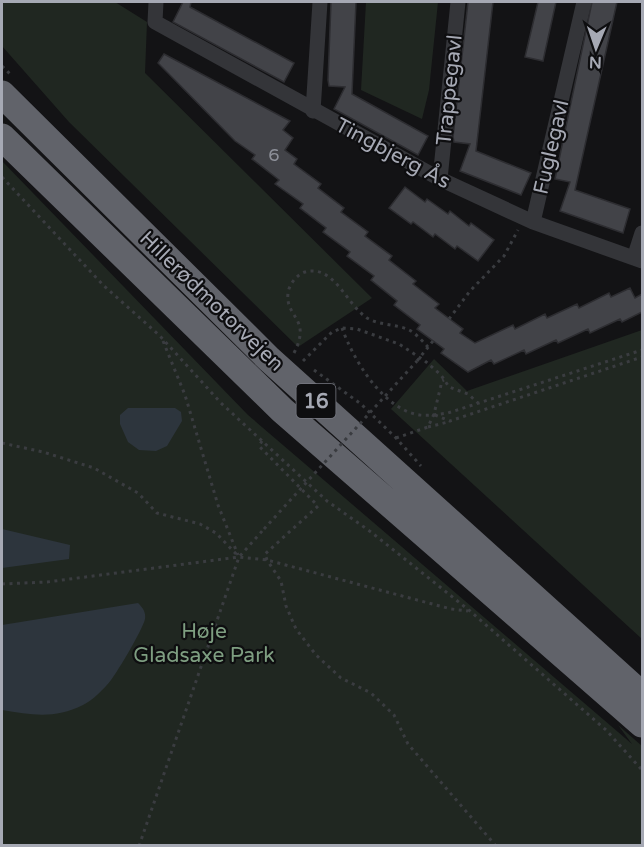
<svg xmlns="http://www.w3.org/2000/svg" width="644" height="847" viewBox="0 0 644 847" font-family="'Varela Round',sans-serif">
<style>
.green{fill:#202721}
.water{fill:#2d353d}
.building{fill:#424348;stroke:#2d2d31;stroke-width:1.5}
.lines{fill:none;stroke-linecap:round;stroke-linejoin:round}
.path{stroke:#3a3c40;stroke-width:3;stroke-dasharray:3 4.5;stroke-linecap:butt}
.street{stroke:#343539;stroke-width:15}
.highway{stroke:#61636a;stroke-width:27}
.path-bridge{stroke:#3a3c40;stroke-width:3;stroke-dasharray:3 4.5;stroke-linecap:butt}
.labels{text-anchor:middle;stroke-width:4.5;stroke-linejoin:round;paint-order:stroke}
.number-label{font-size:18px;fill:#8d9099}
.shield{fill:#0e0e10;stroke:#787a83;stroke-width:1.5}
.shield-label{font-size:20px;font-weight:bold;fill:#a6a9b4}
.street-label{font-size:21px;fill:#a6a9b4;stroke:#0e0e10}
.park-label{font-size:21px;fill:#7e9e81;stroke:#0e0e10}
</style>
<rect width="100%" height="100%" fill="#131315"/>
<!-- green -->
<path class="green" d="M2 2H115L147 22 145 73 372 298 298 347 69 122 2 46Z
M366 2H438L429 90 422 119 361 90Z
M2 161 248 415 632 744 618 725 642 746V845H2Z
M642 330V639L391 409 434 359 467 391Z"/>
<!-- water -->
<path class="water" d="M128 408H175L181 412 182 421 167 446 156 451 139 450 128 442 120 424V415Z
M2 529 70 545 69 559 2 568Z
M138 603C143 608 146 612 145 619 143 629 118 671 111 680 105 688 92 701 83 705 55 719 32 715 2 710V625Z"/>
<!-- building -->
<path class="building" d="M183 2H191L190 7 294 63 284 82 173 22Z
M331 2H356L352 94 428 136 418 155 334 109 345 87 329 86 328 80Z
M468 2H493L476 151 531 173 521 195 460 171 470 144 454 142 453 137Z
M538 2H556L543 61 525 57Z
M592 2H617L575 190 630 209 623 233 560 211 570 182 555 179Z
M164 54 290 121 283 130 293 138 285 150 297 159 294 164 321 184 318 188 344 208 341 212 368 232 365 236 392 256 389 260 416 281 413 284 439 304 435 308 463 329 460 333 475 343 513 325 515 329 545 314 547 318 577 304 579 308 609 293 611 297 630 288 635 298 642 294V312L622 322 620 319 590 333 588 329 558 343 556 340 526 354 524 350 494 364 491 360 468 372 441 353 444 349 417 329 420 325 394 305 397 301 371 280 374 276 347 256 350 252 323 232 326 228 300 208 303 204 275 184 279 180 252 159 255 155 235 141 158 63Z
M405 187 425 202 427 199 448 214 450 211 469 226 471 223 494 240 478 261 457 246 455 249 435 234 433 237 413 222 411 224 389 208Z"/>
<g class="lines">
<!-- path -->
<path class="path" d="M2 66 11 75
M2 177 104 286 160 336 221 403 327 501 371 532 470 611 606 730 642 770
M449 319 470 291 504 256 518 230
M342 328C353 359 383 410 420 415 429 416 439 414 448 413L642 350
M163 341 185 395 218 505 238 555
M294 353C312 318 285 318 288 293 289 285 296 275 305 272 334 264 346 304 367 318 379 325 394 324 407 329 415 332 422 341 428 347
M303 361 332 332 342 328 357 329 399 344 425 361 441 375 449 387 468 394 478 403
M417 361 433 341
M314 370 361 404 396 438 421 466
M435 415 450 421 642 357
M428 427 448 422
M396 438 428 427 434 414 442 381 444 380
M262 441 259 446 318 506 265 554 267 560 281 581 286 606 296 629 316 655 341 678 371 693 394 715 408 744 496 846
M2 443 43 452 94 468 138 493 157 513 200 524 216 533 239 557
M2 584 47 582 239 557 267 560 451 609 468 611
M139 846 239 557 264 529"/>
<!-- street -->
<path class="street" d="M156 2 155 22 440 179 533 222 642 261
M313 111 320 2
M440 179 458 2
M533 222 584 2
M634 258 642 233"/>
<!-- highway -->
<path class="highway" d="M2 94 269 359 642 695
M2 137 282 410 642 724"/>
<!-- path-bridge -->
<path class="path-bridge" d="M264 529 417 361"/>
</g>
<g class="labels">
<!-- number labels -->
<g class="number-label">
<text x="274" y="161">6</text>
</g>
<!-- shield labels -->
<rect class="shield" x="296.5" y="384" width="39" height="34" rx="4.5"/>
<g class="shield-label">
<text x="316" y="408">16</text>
</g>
<!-- street labels -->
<g class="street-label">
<text transform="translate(449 90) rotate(-84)" y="7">Trappegavl</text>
<text transform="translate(551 147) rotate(-77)" y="7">Fuglegavl</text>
<text transform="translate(393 153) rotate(28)" y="7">Tingbjerg Ås</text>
<text transform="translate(212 301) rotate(44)" y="7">Hillerødmotorvejen</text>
</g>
<!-- park labels -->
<g class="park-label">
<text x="204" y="638">Høje<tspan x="204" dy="24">Gladsaxe Park</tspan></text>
</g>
</g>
<!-- border -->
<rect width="644" height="847" fill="none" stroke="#a6a9b4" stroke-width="6"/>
<!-- north arrow -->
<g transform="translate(596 48) rotate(182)" stroke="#0e0e10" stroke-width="4.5" paint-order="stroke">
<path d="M0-4.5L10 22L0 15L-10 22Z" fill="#a6a9b4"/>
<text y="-9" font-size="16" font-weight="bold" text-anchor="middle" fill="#a6a9b4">N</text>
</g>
</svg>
